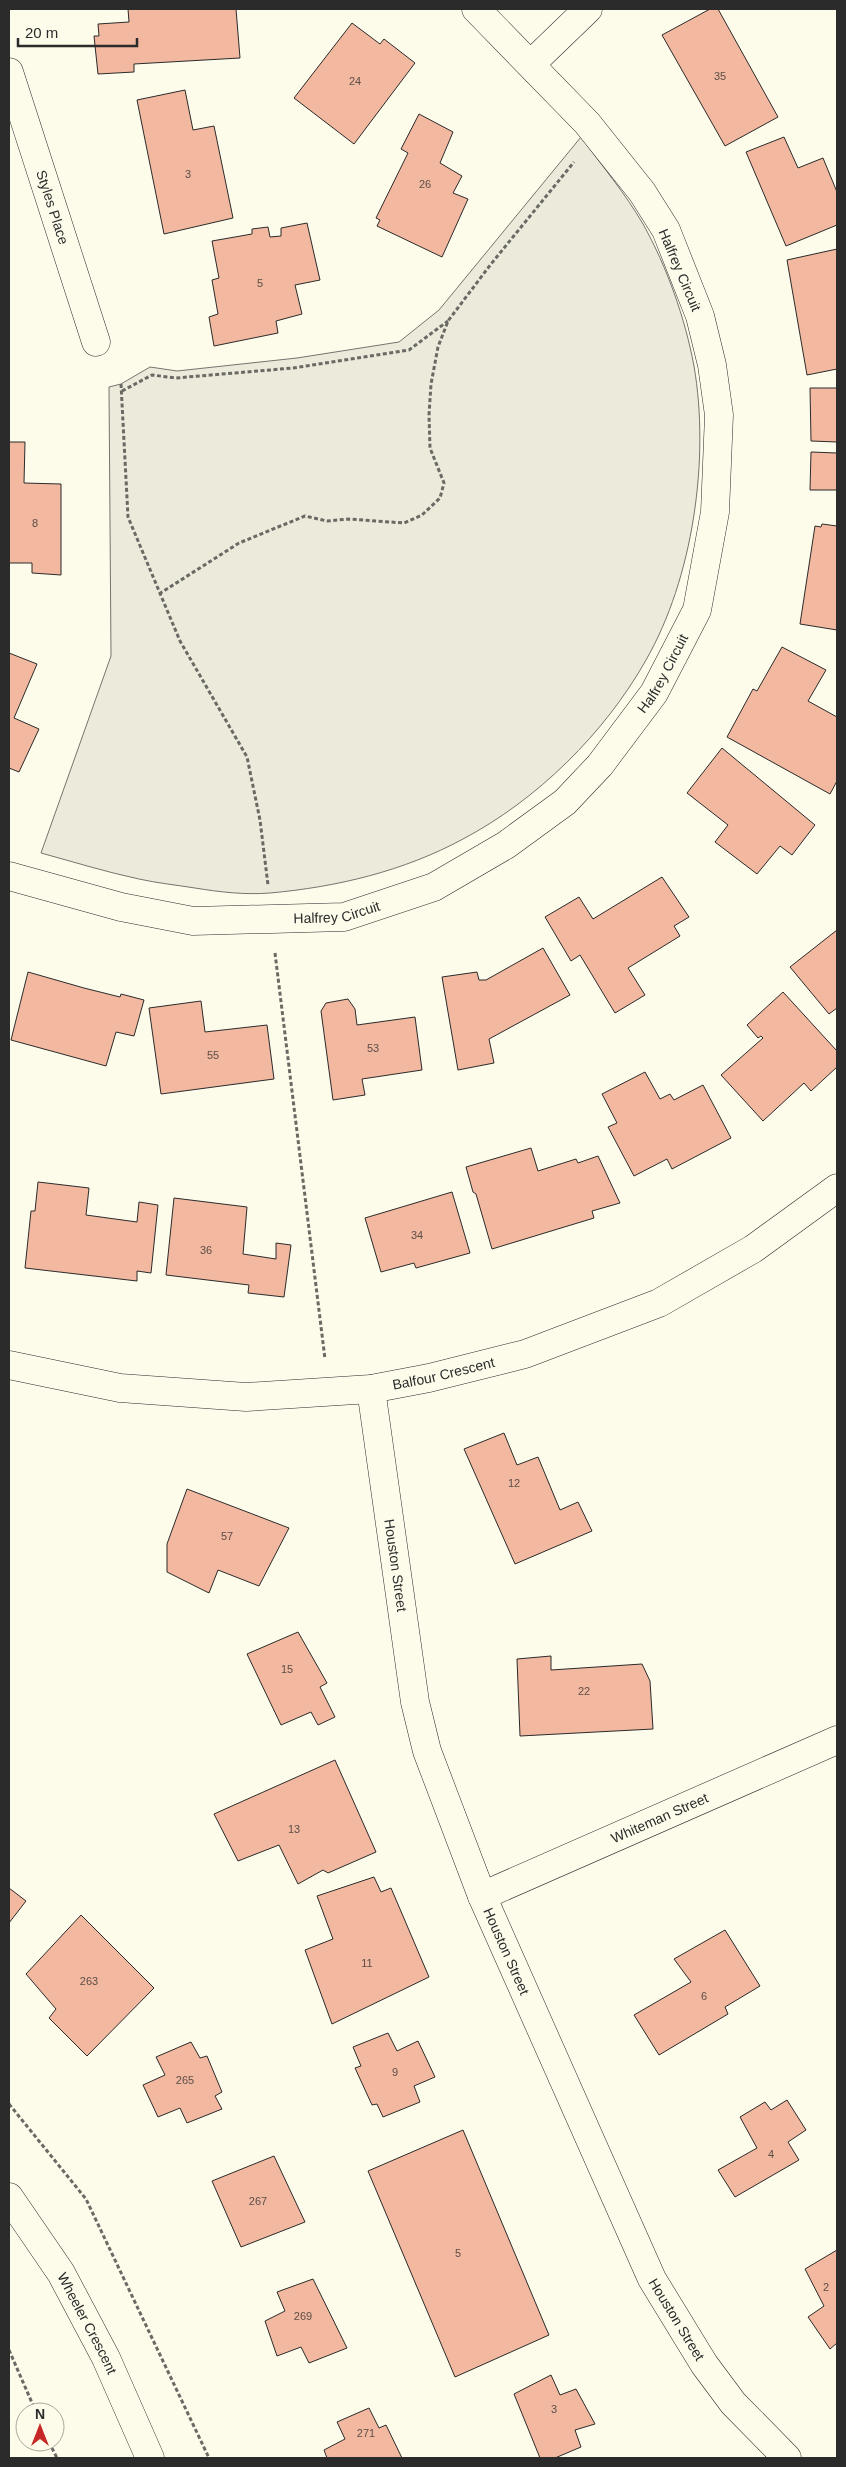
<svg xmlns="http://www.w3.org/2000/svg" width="846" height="2467" viewBox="0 0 846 2467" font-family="Arial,sans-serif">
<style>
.green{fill:#ecebdb;stroke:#74746e}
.building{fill:#f2b8a0;stroke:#2b2b2b}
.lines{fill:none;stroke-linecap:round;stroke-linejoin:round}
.minor-casing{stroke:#2b2b2b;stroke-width:29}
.tertiary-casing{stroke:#2b2b2b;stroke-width:29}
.path{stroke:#6a6964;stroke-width:3;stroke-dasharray:4 2.5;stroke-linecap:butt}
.minor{stroke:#fdfbea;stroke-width:28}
.tertiary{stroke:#fdfbea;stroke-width:28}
.labels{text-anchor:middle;stroke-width:4;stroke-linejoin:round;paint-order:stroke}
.number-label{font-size:11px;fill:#5d4e48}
.street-label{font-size:14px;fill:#2b2b2b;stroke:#fdfbea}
</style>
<rect width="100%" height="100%" fill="#fdfbea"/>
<!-- green -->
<path class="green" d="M581 137C602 166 625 193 643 224 667 267 685 318 694 366 710 459 693 578 646 660 605 733 537 800 463 839 404 871 337 887 270 893 244 895 220 892 195 888 176 885 157 883 139 879 106 872 74 862 41 853L111 656 109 387 121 384 150 367 177 371 297 358 399 342 439 310Z"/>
<!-- building -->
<path class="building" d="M128 9H236L240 58 134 64V72L98 74 94 36H99L98 24 129 22Z
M710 9H718L778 117 725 146 662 35Z
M352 23 380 44 384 39 415 63 354 144 294 98Z
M185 90 193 130 214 126 233 218 164 234 137 100Z
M419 114 453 132 440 163 462 176 453 193 468 199 442 257 377 226 380 220 376 218 408 153 401 149Z
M784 137 798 168 823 158 837 192V225L786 246 746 152Z
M307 223 320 280 295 285 302 314 276 321 278 333 214 346 209 317 218 314 212 280 219 278 212 241 252 234V229L268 227 270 237 281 236V228Z
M837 249V369L807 375 787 260Z
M810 388H837V442L811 441Z
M9 442H25L24 483 61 484V575L32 573V563H9Z
M811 452 837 453V490H810Z
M822 524 837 526V630L800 624 815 526 821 527Z
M782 647 826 670 808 701 837 717V781L830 794 727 737 753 689 757 691Z
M9 653 37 664 14 718 39 729 19 772 9 768Z
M722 748 815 825 792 855 780 846 757 874 715 842 728 825 687 793Z
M662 877 689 917 674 926 680 936 628 968 645 995 615 1013 580 955 571 961 545 917 579 897 593 919Z
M837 930V1008L829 1014 790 967Z
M543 948 570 995 489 1039 494 1063 458 1070 442 977 477 972 479 980H486Z
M28 972 84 988 120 997 121 994 144 1000 134 1036 116 1032 106 1066 11 1040Z
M783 992 837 1051V1067L811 1091 804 1083 763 1121 721 1075 763 1038 761 1036 758 1038 747 1025Z
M348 999 355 1009 357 1025 415 1017 422 1070 362 1079 365 1095 333 1100 321 1011 326 1003Z
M201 1001 205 1032 267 1025 274 1079 161 1094 149 1008Z
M645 1072 660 1099 670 1094 674 1100 703 1085 731 1138 672 1169 667 1159 634 1176 608 1127 617 1123 602 1094Z
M531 1148 538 1171 576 1159 578 1163 598 1156 620 1203 592 1211 594 1218 492 1249 476 1194 473 1192 466 1167Z
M38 1182 89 1188 86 1215 137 1222 139 1202 158 1205 151 1273 137 1271V1281L25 1268 31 1211H35Z
M452 1192 470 1253 416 1268 414 1263 381 1272 365 1218Z
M174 1198 247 1207 243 1254 276 1259V1243L291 1245 284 1297 248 1293 249 1285 166 1275Z
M504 1433 517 1465 538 1457 560 1510 578 1502 592 1531 515 1564 464 1449Z
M187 1489 289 1528 259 1586 218 1570 209 1593 167 1572V1544Z
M298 1632 327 1683 320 1687 335 1717 318 1725 311 1712 281 1725 247 1654Z
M551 1656V1670L642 1664 650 1681 653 1729 520 1736 517 1659Z
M335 1760 376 1852 328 1873 323 1870 298 1884 279 1845 238 1861 214 1814Z
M374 1877 381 1892 391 1888 429 1977 332 2024 305 1950 333 1939 317 1896Z
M9 1888 26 1901 9 1923Z
M81 1915 154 1988 87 2056 49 2018 56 2009 26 1974Z
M725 1930 760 1986 725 2007 728 2014 659 2055 634 2015 691 1982 674 1959Z
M388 2033 397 2051 418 2041 435 2077 414 2086 420 2102 383 2117 377 2104 372 2105 355 2068 361 2066 353 2047Z
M191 2042 200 2058 207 2056 222 2092 215 2096 222 2109 187 2123 180 2108 158 2117 143 2085 165 2075 156 2057Z
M787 2100 806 2130 788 2142 799 2160 735 2197 718 2170 757 2148 740 2117 765 2102 771 2110Z
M463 2130 549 2335 455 2377 368 2171Z
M274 2156 305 2222 241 2247 212 2181Z
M837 2250V2343L830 2349 808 2317 824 2306 805 2269Z
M313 2279 347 2348 309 2363 301 2347 277 2356 265 2321 285 2311 277 2292Z
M551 2375 560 2395 576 2389 595 2424 575 2430 581 2447 555 2458H540L514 2394Z
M369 2408 379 2428 386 2425 402 2458H327L324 2450 345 2439 337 2422Z"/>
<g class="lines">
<defs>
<g id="minor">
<path d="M531 64 588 9"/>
<path id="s1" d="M9 72 96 342"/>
<path id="s2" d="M9 876 121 907 193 921 344 917 434 887 506 845 565 802 600 765 654 693 697 610 715 512 719 415 712 365 700 316 666 230 642 192 587 123 476 9"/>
<path id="s3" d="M9 1365 120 1388 246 1397 371 1389 429 1378 525 1354 659 1303 753 1249 837 1188"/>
<path id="s4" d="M371 1389 415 1702 427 1751 482 1896 652 2279 704 2364 733 2403 787 2458"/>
<path id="s5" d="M482 1896 837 1740"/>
</g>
<g id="tertiary">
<path id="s6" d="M9 2197 61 2273 106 2358 150 2458"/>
</g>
</defs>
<!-- minor casing -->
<use href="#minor" class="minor-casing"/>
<!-- tertiary casing -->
<use href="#tertiary" class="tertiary-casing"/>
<!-- path -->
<path class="path" d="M121 384 128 517 180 641 247 757 260 820 268 885
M122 391 152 375 176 378 293 368 409 350 448 321
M159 594 239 543 305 516 327 521 348 519 404 523 422 515 440 498 444 483 430 448 429 415 431 384 438 347 448 321 491 264 574 162
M275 953 325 1359
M9 2104 86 2199 209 2458
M9 2350 36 2412
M49 2442 57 2458"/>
<!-- minor -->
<use href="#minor" class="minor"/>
<!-- tertiary -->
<use href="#tertiary" class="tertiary"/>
</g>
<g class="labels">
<!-- number labels -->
<g class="number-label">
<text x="720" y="80">35</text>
<text x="355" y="85">24</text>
<text x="188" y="178">3</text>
<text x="425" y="188">26</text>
<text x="260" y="287">5</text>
<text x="35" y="527">8</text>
<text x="373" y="1052">53</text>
<text x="213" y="1059">55</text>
<text x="417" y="1239">34</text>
<text x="206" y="1254">36</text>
<text x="514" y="1487">12</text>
<text x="227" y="1540">57</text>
<text x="287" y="1673">15</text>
<text x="584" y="1695">22</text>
<text x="294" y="1833">13</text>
<text x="367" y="1967">11</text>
<text x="89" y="1985">263</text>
<text x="704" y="2000">6</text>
<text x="395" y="2076">9</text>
<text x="185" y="2084">265</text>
<text x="771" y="2158">4</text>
<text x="258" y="2205">267</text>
<text x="458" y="2257">5</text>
<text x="826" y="2291">2</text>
<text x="303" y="2320">269</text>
<text x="554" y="2413">3</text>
<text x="366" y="2437">271</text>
</g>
<!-- street labels -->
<g class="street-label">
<text dy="5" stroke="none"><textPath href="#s1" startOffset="142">Styles Place</textPath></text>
<text transform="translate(680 270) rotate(67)" y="5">Halfrey Circuit</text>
<text dy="5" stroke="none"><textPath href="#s2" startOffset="754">Halfrey Circuit</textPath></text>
<text dy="5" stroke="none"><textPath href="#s2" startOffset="334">Halfrey Circuit</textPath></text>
<text dy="5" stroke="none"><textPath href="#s3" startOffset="439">Balfour Crescent</textPath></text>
<text dy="5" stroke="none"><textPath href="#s4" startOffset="178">Houston Street</textPath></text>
<text dy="5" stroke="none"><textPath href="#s5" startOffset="194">Whiteman Street</textPath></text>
<text dy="5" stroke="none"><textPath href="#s4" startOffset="582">Houston Street</textPath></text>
<text dy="5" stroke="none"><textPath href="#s4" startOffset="988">Houston Street</textPath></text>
<text dy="5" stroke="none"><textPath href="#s6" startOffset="149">Wheeler Crescent</textPath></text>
</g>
</g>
<!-- border -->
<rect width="846" height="2467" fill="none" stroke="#2b2b2b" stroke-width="20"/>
<!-- north arrow -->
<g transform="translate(40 2427)"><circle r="24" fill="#fdfbea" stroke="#a9a89e"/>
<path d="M0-4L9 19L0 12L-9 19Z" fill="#c62828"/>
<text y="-8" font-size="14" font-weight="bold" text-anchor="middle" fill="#2b2b2b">N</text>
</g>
<!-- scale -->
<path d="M18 38v8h119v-8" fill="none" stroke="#2b2b2b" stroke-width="2.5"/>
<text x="25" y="38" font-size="15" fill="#2b2b2b" stroke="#fdfbea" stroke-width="4" paint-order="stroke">20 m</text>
</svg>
